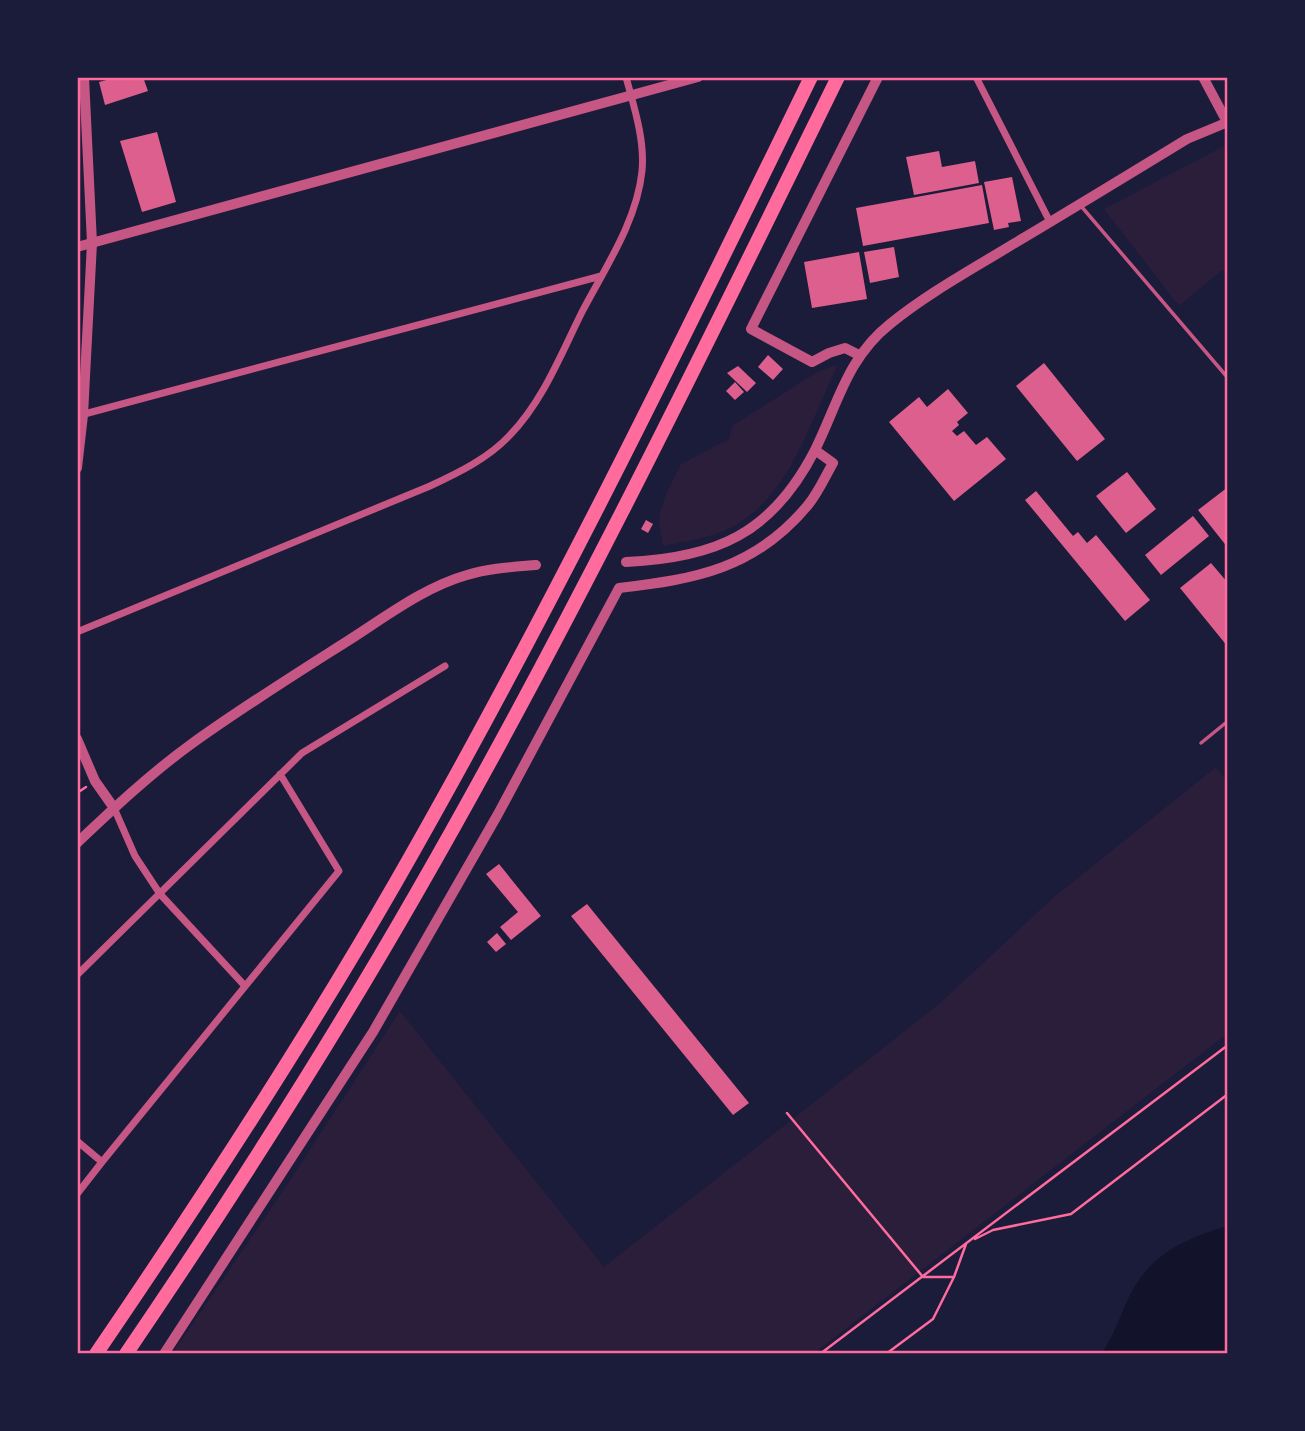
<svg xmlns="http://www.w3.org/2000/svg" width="1305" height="1431" viewBox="0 0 1305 1431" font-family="Roboto,sans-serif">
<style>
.green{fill:#2a1e3b}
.water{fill:#12122b}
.building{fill:#dd5f8e}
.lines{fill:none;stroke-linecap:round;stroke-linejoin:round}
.path{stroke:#ff6b9d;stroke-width:2.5}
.service{stroke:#c65784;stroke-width:3.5}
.minor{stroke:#c65784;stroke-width:7}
.tertiary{stroke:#c65784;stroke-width:10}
.motorway{stroke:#ff6b9d;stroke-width:14}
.neatline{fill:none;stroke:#ff6b9d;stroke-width:2.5}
</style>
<rect width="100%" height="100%" fill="#1b1b3a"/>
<!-- green -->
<path class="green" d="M1228 144V277L1222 270 1179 306 1104 209Z
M836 365V369C807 427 788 505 721 532 703 539 682 542 663 546L659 523 660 513 666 494 681 464 729 439 732 426 817 372Z
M1216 767 1228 783V1033L813 1354H172L285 1188 400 1011 604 1267 939 1004 1054 897Z"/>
<!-- water -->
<path class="water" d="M1228 1226V1354H1101C1115 1335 1121 1312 1132 1291 1154 1252 1187 1238 1228 1226Z"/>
<!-- building -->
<path class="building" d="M118 77H143L148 91 105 105 99 82Z
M157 132 176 202 142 212 120 141Z
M939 151 942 167 975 161 979 183 914 195 906 157Z
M1012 177 1021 221 1008 223 1009 227 994 230 984 182Z
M982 185 989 223 863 246 856 208Z
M894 247 899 277 870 283 864 252Z
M859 252 867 299 812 308 804 262Z
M768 355 783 369 773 380 758 367Z
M1044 363 1105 439 1077 461 1016 386Z
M738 366 756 383 747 392 727 373Z
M735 382 744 392 735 400 726 391Z
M948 389 968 413 957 422 959 425 952 431 957 436 964 431 976 445 987 437 1006 459 954 501 889 422 919 397 927 407Z
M1127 472 1156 509 1126 533 1096 496Z
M1228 487V548L1198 510Z
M1036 491 1073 536 1078 532 1087 543 1096 535 1150 600 1125 621 1025 500Z
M1193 516 1209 536 1161 575 1145 555Z
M646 520 653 524 648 533 641 529Z
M1211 563 1228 583V647L1180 588Z
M499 864 541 916 511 940 500 927 518 912 486 874Z
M587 904 749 1103 733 1115 571 916Z
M497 933 506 944 496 952 487 942Z"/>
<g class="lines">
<!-- path -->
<path class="path" d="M77 793 86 787
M787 1113 923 1277H954
M975 1239 993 1230 1071 1214 1228 1094
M820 1354 1228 1045
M886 1354 933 1319 954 1277 966 1244"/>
<!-- service -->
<path class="service" d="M1081 206 1228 378
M1201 743 1228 721"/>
<!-- minor -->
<path class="minor" d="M976 77 1050 222
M77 416 601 276
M77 632 430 486C458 473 489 458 510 435 543 401 561 354 582 312 605 268 637 221 642 171 645 140 634 107 626 77
M114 808 135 856 160 894 245 986
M77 975 302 753 445 666
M77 1141 102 1162 339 871 280 774
M77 1194 102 1162"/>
<!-- tertiary -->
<path class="tertiary" d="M1203 77 1227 122
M77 247 698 77
M859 355 845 348 829 353 812 362 751 329 878 77
M77 468 83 415 92 243 84 77
M626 562C716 558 772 534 815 450 838 404 847 358 890 324 927 294 969 271 1010 246 1069 211 1128 175 1187 139L1228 122
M77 739 95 781 114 808
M77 843C113 809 150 774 190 745 241 708 294 675 346 642 384 618 424 587 467 575 490 568 513 567 536 565
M164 1354 373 1032 498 814 619 588C696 579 755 569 808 505 818 493 825 477 833 463L815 450"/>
<!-- motorway -->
<path class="motorway" d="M96 1354C201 1200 303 1044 396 882 546 620 679 348 811 77
M126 1354C228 1204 326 1051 416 894 569 628 703 352 838 77"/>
</g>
<!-- border -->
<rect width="1305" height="1431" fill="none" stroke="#1b1b3a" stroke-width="158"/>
<rect x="79" y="79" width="1147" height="1273" class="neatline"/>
</svg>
